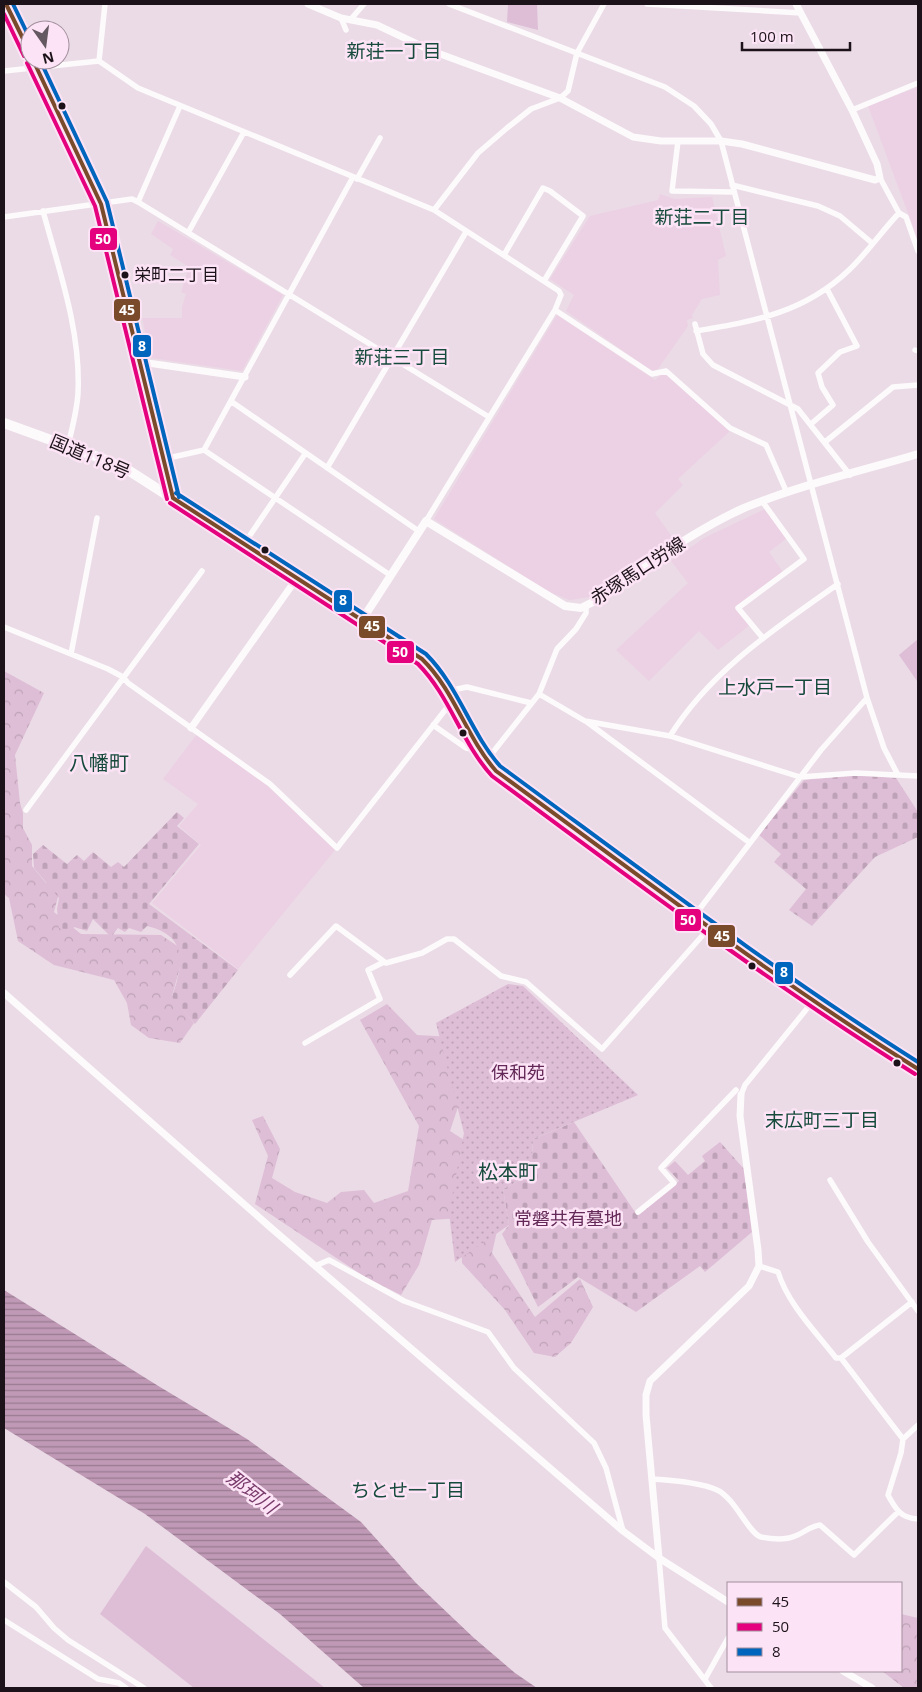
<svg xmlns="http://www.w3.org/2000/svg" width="922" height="1692" viewBox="0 0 922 1692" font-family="'Open Sans','Noto Sans JP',sans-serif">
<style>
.built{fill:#ecd1e4}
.green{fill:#debed6}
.forest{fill:url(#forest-crowns)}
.cemetery{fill:url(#cemetery-stones)}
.garden{fill:url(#garden-dots)}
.water{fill:url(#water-rules)}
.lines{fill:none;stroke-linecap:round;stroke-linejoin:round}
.minor{stroke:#fcfafb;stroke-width:5.5}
.tertiary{stroke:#fcfafb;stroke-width:7}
.secondary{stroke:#fcfafb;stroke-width:8}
.trunk{stroke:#fcfafb;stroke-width:10}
.bus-1-casing{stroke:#fce3f5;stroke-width:8}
.bus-2-casing{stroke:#fce3f5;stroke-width:8}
.bus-3-casing{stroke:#fce3f5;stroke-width:8}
.bus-1{stroke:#7a4b2a;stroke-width:4}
.bus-2{stroke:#e5007d;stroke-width:4}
.bus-3{stroke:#0065bd;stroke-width:4}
.bus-dot{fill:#1c1219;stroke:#fce3f5;stroke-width:2}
.labels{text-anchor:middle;stroke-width:5;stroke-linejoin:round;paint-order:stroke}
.bus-label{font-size:17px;fill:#1c1219;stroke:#fce3f5;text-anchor:start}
.street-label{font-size:18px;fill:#1c1219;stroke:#fce3f5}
.park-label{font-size:18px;fill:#632857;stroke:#fce3f5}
.neighbourhood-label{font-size:19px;fill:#164a3b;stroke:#fce3f5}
.water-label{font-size:19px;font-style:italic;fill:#783b6b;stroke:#fce3f5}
.quarter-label{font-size:20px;fill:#164a3b;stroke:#fce3f5}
.line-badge{stroke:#fce3f5;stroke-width:2}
.badge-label{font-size:14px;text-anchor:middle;font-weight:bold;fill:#fff}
</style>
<defs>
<pattern id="forest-crowns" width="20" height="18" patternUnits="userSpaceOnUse" patternTransform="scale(1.25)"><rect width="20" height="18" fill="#debed6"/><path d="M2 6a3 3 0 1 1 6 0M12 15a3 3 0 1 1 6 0" fill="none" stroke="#bea2b7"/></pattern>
<pattern id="cemetery-stones" width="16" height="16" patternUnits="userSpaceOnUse" patternTransform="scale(1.25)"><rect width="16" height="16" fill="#debed6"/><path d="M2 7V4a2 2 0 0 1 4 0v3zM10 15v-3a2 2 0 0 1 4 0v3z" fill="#bea2b7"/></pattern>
<pattern id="garden-dots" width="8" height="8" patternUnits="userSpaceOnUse" patternTransform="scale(1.25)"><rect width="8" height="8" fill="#debed6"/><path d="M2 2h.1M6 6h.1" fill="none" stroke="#bea2b7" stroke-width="1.8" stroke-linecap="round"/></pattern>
<pattern id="water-rules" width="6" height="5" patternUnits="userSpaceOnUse" patternTransform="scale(1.25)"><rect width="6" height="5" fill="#bf99b5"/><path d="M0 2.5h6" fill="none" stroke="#9a7b92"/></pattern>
</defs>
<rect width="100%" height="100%" fill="#ebdbe6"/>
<!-- built -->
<path class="built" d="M918 87V240L868 106Z
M660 194 675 199 712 197 726 256 718 260 720 295 702 299 692 315 693 318 687 320 688 326 658 369 652 371 566 311 574 295 550 279 590 216 658 200Z
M158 221 283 295 242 371 151 358 142 318H182V307L186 294 181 292 189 267 170 255 173 249 151 234Z
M557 315 655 380 662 374H666L730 431 678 479 683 485 655 513 675 541 589 597 570 600 549 592 434 519Z
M765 509 787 538 769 552 783 572 735 607 750 625 718 650 699 631 649 681 616 650 688 583 671 561 704 538Z
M197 734 268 786 335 850 238 969 152 903 201 845 179 826 198 804 163 779Z"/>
<!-- green -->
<path class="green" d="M508 4H537L538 30 507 22Z
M918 639V681H917L899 655Z
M146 1546 325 1688H194L100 1614Z"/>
<!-- forest -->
<path class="forest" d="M4 671 44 693 15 755 20 803 23 813V828L32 845V866L46 883 59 893 54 912 81 934 161 935 179 947 182 960 172 996 194 1023 180 1043 149 1038 131 1025 127 1003 114 980 54 965 18 941 9 898 4 894Z
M387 1004 417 1035 453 1037 461 1098 450 1131 472 1145 497 1187V1231L492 1253 535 1317 580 1279 593 1307 571 1343 555 1357 534 1353 505 1310 462 1263 461 1218 432 1220 419 1265 401 1295 365 1277 255 1204 268 1156 252 1120 263 1116 280 1149 272 1178 295 1192 327 1203 341 1192 364 1190 374 1203 408 1191 419 1126 360 1020Z
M901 1614 918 1618V1688H904L882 1671H901Z"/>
<!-- cemetery -->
<path class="cemetery" d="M857 775 896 778 918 812V837L875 857 812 926 789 910 806 889 774 862 781 854 759 835 804 780Z
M177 812 184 818 177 826 199 844 149 904 238 970 195 1024 172 997C183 965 189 936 147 926L141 932 129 928 125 932 118 928 111 937 93 919 87 931 74 927 73 931 59 928 57 909 59 898 34 868 33 854 43 845 67 864 77 855 84 861 93 852 111 867 118 862 124 867Z
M574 1122 637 1215 679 1181 667 1168 675 1161 688 1175 705 1161 702 1156 720 1142 744 1169 752 1232 705 1272 700 1266 636 1312 578 1277 538 1307 502 1234 509 1225 503 1189 531 1175 533 1139Z"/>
<!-- garden -->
<path class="garden" d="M508 984 523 986 638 1095 533 1139 531 1175 503 1189 509 1225 455 1262 449 1213 464 1133 436 1023Z"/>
<!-- water -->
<path class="water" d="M4 1290 160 1387 247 1439 361 1522 416 1583 474 1638 515 1673 537 1688H364L280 1614 145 1514 4 1428Z"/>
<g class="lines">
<!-- minor -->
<path class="minor" d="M449 4 665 87 694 106 711 124 721 141 867 698 884 748 898 775
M647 4 801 13
M341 18 346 30
M351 19 364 4
M99 61 105 4
M4 71 99 61 138 88 434 210 559 291 561 295 555 310 426 521
M852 110 918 83
M678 141 672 191 734 192
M880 178 899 213 906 217 918 251
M357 179 380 138
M732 185 818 206 840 216 872 243
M138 202 180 106
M434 210 478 153 507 128 531 109 560 98 568 91 577 53 604 4
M43 211C59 270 81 331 78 393 77 411 72 428 68 446
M4 217 132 199 138 202 489 417
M189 231 244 132
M504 255 543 188 550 191 583 216 544 281
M555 310 652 374 666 371 730 428 766 445 787 493
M695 324 703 354 713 365 798 409 850 475
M696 331C755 321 804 313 849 270 867 253 882 231 899 213
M915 350 918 351
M232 402 420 532
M811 424 833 405 822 387 818 373 840 352 857 346 827 289
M825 442 893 387 918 385
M204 450 390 575
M164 459 204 450 353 177
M327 468 466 232
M762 501 804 559 738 608 762 637
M244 544 305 454
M4 627 108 669 123 677 128 683 270 784 337 848 453 700
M71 654 97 518
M448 691 467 687 531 703
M539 694 585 721 670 736 800 777 856 773 918 776
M587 722 750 843
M433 725 466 748 477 750
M670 736C711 670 776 628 838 584
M486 761 539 694 557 649 576 629 586 613V606
M26 810 202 571
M695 915 821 750 867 698
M290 975 336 926 386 963 422 953 447 939H454L501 976 526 982 602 1049 710 927
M305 1043 380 999 368 970 384 962
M741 1095 745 1085 814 1000
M830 1180 868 1242 918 1311
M638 1212 674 1183 661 1168 736 1090
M315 1266 329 1260 404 1301 488 1332 514 1368 594 1443 606 1468 623 1531
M759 1266 778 1272C788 1304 815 1331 836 1358H841L903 1439 918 1425
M841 1358 912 1302
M903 1439 901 1453 888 1495C896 1510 901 1518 918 1519
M652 1479C670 1480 700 1482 717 1490 735 1498 749 1534 761 1537 771 1539 786 1540 795 1536 804 1533 810 1526 820 1525L854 1555 898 1512
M659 1558 665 1628 711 1688
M4 1582 36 1607 54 1628 68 1640 144 1688
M4 1620 98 1679 119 1683 126 1688
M705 1679 728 1638"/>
<!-- tertiary -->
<path class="tertiary" d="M308 4 341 18 377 25 432 51 560 98 633 137 661 141H721L742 144 875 180 880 178 877 164 852 110 796 4
M141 362 245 377
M191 728 297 578
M4 993 270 1227 623 1531 659 1558 728 1602
M659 1558 646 1415V1395L650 1381 749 1286 759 1266 758 1250 740 1116 741 1095
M843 1671 872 1688"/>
<!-- secondary -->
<path class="secondary" d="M6 4 30 53
M33 60 101 204 173 498
M362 620 426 521 565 606 581 608 593 602C642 570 690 532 744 508 800 485 861 471 918 454"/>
<!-- trunk -->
<path class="trunk" d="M4 423 106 460 128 470 422 659C459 690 461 737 496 771L710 927 870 1039 918 1069"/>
<defs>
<path id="bus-1" d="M6 4 30 53
M33 60 101 204 173 498
M173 498 422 659C455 691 466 737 496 771 635 872 772 978 918 1069"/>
<path id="bus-2" d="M4 14 24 56
M27 63 95 206 167 499
M170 503 418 664C450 696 461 742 492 776 630 878 769 983 915 1074"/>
<path id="bus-3" d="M13 4 30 39
M40 60 107 202 179 497
M176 493 426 654C459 687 470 732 500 766 638 867 774 971 918 1062"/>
</defs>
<!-- bus-1 casing -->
<use href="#bus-1" class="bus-1-casing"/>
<!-- bus-2 casing -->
<use href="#bus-2" class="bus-2-casing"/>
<!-- bus-3 casing -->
<use href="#bus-3" class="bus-3-casing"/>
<!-- bus-1 -->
<use href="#bus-1" class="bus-1"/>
<!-- bus-2 -->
<use href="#bus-2" class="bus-2"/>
<!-- bus-3 -->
<use href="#bus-3" class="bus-3"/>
</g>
<!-- markers -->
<g class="bus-dot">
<circle cx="62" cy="106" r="4.5"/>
<circle cx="125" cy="275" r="4.5"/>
<circle cx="265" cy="550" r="4.5"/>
<circle cx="463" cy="733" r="4.5"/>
<circle cx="752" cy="966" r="4.5"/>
<circle cx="897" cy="1063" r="4.5"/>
</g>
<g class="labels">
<!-- bus labels -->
<g class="bus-label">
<text x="134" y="281">栄町二丁目</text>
</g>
<!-- street labels -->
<g class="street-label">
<text transform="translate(90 457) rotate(23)" y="6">国道118号</text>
<text transform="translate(638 571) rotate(-33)" y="6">赤塚馬口労線</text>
</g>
<!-- park labels -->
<g class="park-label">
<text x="518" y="1079">保和苑</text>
<text x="568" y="1225">常磐共有墓地</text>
</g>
<!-- neighbourhood labels -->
<g class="neighbourhood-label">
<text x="394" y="58">新荘一丁目</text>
<text x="702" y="224">新荘二丁目</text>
<text x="402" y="364">新荘三丁目</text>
<text x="775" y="694">上水戸一丁目</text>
<text x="822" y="1127">末広町三丁目</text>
<text x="408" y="1497">ちとせ一丁目</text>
</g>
<!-- water labels -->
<g class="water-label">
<text transform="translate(252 1492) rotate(38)" y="7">那珂川</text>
</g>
<!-- quarter labels -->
<g class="quarter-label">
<text x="99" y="770">八幡町</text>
<text x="508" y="1179">松本町</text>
</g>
</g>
<g class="line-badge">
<rect x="89" y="227" width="29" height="24" rx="5" fill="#e5007d"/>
<rect x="113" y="298" width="28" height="24" rx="5" fill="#7a4b2a"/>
<rect x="132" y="334" width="20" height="24" rx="5" fill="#0065bd"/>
<rect x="333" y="589" width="20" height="24" rx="5" fill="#0065bd"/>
<rect x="358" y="615" width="28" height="24" rx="5" fill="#7a4b2a"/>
<rect x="386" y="640" width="29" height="24" rx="5" fill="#e5007d"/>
<rect x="674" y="908" width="28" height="24" rx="5" fill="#e5007d"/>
<rect x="707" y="924" width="29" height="24" rx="5" fill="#7a4b2a"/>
<rect x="774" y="961" width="20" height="24" rx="5" fill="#0065bd"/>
</g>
<g class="badge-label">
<text x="103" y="244">50</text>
<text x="127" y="315">45</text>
<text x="142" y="351">8</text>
<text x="343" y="605">8</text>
<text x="372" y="631">45</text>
<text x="400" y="657">50</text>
<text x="688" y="925">50</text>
<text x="722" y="941">45</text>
<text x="784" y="977">8</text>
</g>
<!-- border -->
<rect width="922" height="1692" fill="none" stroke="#1c1219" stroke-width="10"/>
<!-- legend -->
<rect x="727" y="1582" width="175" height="90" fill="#fce3f5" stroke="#a28f9d"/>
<rect x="737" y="1598" width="25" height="8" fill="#7a4b2a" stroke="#a28f9d"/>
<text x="772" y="1607" font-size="15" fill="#1c1219">45</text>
<rect x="737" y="1623" width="25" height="8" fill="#e5007d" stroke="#a28f9d"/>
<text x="772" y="1632" font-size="15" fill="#1c1219">50</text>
<rect x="737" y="1648" width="25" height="8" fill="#0065bd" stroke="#a28f9d"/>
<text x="772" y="1657" font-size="15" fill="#1c1219">8</text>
<!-- north arrow -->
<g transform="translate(45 45) rotate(166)"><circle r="24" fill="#fce3f5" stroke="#a28f9d"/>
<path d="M0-4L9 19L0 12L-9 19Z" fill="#645861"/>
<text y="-8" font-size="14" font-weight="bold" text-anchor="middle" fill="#1c1219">N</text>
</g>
<!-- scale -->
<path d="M742 42v8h108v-8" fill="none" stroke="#1c1219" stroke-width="2.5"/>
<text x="750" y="42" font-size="15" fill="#1c1219" stroke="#fce3f5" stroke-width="4" paint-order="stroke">100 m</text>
</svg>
